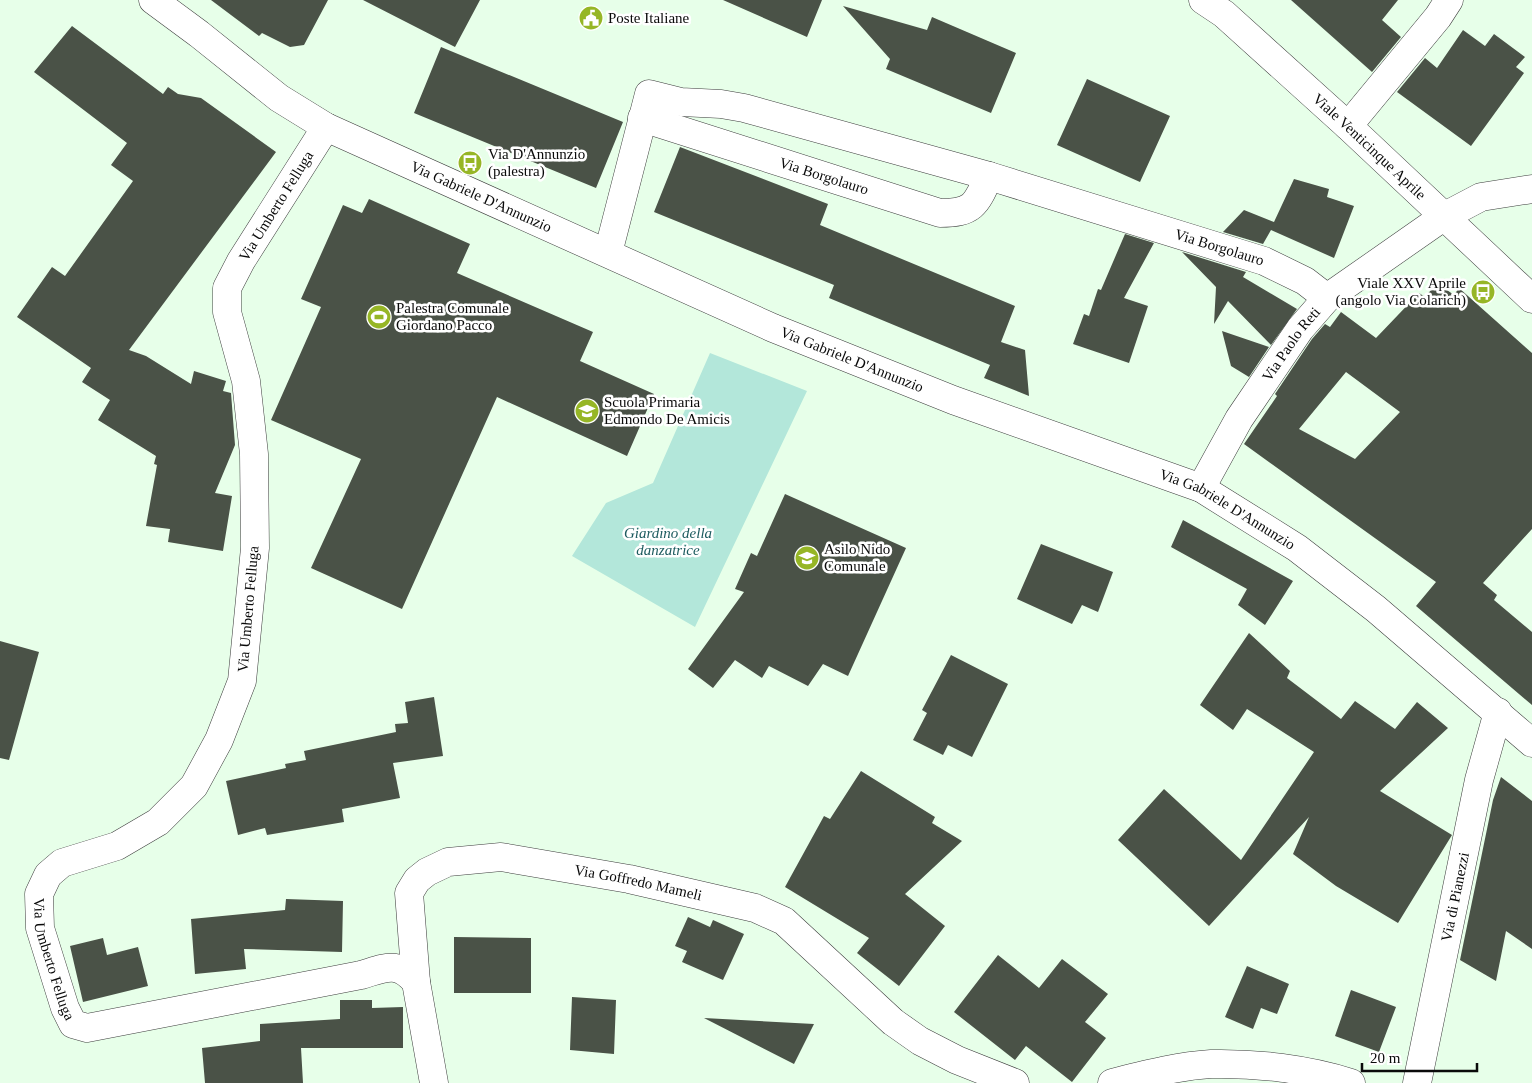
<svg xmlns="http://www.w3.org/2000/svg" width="1532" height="1083" viewBox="0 0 1532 1083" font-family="'Times New Roman',serif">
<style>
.green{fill:#b3e7da}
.building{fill:#4a5247;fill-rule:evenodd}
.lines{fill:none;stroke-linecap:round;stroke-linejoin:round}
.street-casing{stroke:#3d3d3d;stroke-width:29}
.street{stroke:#fff;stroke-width:28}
.labels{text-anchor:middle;stroke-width:5;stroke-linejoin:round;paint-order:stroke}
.poi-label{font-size:15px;fill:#0a0a0a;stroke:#fff;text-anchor:start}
.street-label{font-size:15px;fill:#0a0a0a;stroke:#fff}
.park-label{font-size:15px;font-style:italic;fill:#1d5b5f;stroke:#fff}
</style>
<rect width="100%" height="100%" fill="#e7ffe9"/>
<!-- green -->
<path class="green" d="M710 353 807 391 695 627 572 556 606 503 653 483Z"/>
<!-- building -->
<path class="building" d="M211 0H328L304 45 290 47 262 33 259 36Z
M363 0H480L455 47Z
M723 0H822L807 37Z
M1291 0H1398L1382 20 1401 37 1372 72Z
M843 6 927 30 932 17 1016 53 991 113 886 69 890 59Z
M72 26 163 94 168 87 178 94 201 98 276 152 129 350 146 356 191 384 194 371 226 381 223 391 231 393 235 445 215 493 232 496 223 551 168 542 170 529 146 526 157 465 154 464 156 456 98 420 110 400 82 382 91 368 17 317 52 267 65 276 133 181 111 165 127 143 34 72Z
M1463 30 1485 46 1494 34 1525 57 1516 67 1524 73 1471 146 1397 92 1425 58 1437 68Z
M441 47 623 122 596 188 414 113Z
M1087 79 1170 116 1140 182 1057 145Z
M680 147 828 204 820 225 1015 306 1001 342 1025 350 1029 396 984 378 990 365 829 298 834 285 654 212Z
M1294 179 1329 189 1327 197 1354 206 1334 258 1271 230 1263 244 1223 232 1244 210 1274 222Z
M369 199 470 244 457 273 593 332 580 361 654 394 627 456 497 397 402 609 311 568 361 459 271 420 321 307 301 299 343 205 362 213Z
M1125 234 1154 243 1124 298 1148 306 1129 363 1073 344 1084 314 1089 316 1098 289 1101 290Z
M1182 252 1246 272 1243 277 1297 309 1271 345 1228 301 1214 324 1216 287Z
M1437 283 1454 295 1459 288 1532 353V529L1483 583 1497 595 1494 600 1532 632V705L1416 606 1436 582 1244 444 1277 396 1275 394 1312 339 1325 324 1330 327 1341 312 1376 338 1419 293 1425 297ZM1346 372 1400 412 1355 459 1299 429Z
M1222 331 1269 347 1249 377 1231 366Z
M785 494 906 548 848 676 823 664 808 686 769 666 762 678 735 660 713 688 688 669 744 592 735 589 751 553 757 556Z
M1183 520 1293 581 1265 625 1238 605 1247 589 1171 547Z
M1041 544 1113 572 1098 612 1082 605 1072 624 1017 599Z
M1249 633 1290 671 1287 678 1341 719 1355 701 1395 729 1417 702 1448 728 1380 791 1452 835 1398 923 1336 886 1293 854 1309 817 1209 926 1118 840 1164 789 1241 860 1314 752 1247 709 1233 730 1200 705Z
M0 641 39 652 9 760 0 758Z
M951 655 1008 684 972 757 948 745 943 755 913 740 927 713 922 710Z
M434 697 443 756 393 763 400 798 342 809 344 822 267 835 265 828 238 835 226 781 286 768 285 764 306 760 304 751 396 732 395 724 408 723 405 702Z
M861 771 935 817 932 823 962 841 905 894 945 926 899 986 857 953 869 938 785 887 824 816 830 819Z
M1501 777 1532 801V949L1506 931 1496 981 1460 960 1493 800Z
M286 899 343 901 342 952 244 949 246 969 195 974 191 919 285 910Z
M688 917 710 927 713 920 744 934 723 980 682 962 687 951 675 946Z
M454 937 531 938V993H454Z
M103 938 107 955 138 947 148 986 83 1002 70 946Z
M998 955 1039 988 1062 959 1108 994 1085 1022 1106 1038 1072 1082 1026 1046 1015 1060 954 1012Z
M1247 966 1289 984 1277 1014 1261 1008 1253 1029 1225 1017Z
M1351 990 1396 1007 1379 1052 1335 1036Z
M572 997 616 1000 614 1054 570 1050Z
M340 1000H372V1008L403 1007V1048H301L303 1083H205L202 1048 260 1041V1024L340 1019Z
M704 1018 814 1024 794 1064Z"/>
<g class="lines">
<defs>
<g id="street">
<path id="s1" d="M153 0 199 34 279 98 326 127 773 328 953 400 1201 488 1297 548 1376 609 1532 743"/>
<path id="s2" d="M1203 0 1224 14 1348 126 1532 299"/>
<path id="s3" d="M642 118 940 213C973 213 976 205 989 176"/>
<path d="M1348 126 1438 17 1449 0"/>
<path id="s4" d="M326 127 241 261 227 288V312L246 381 254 454 255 548 242 681 219 740 194 786 158 822 117 846 62 863 48 875 39 894 40 928 65 1008 73 1024 87 1028 361 975C385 968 397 960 416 982"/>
<path id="s5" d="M608 253 649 94 681 102 721 104 744 108 989 176 1264 261 1305 281 1327 298"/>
<path id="s6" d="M1201 488 1239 419 1300 329 1327 298 1443 217 1481 197 1532 189"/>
<path id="s7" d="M434 1083 416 982 409 893 417 880 427 872 448 862 501 857 629 879 755 908 784 921 893 1022 920 1041 957 1060 1015 1083"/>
<path d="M1112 1083C1144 1075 1178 1066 1211 1064 1256 1063 1308 1069 1351 1083"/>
<path id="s8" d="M1417 1083 1479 780 1498 712"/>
</g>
</defs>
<!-- street casing -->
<use href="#street" class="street-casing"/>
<!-- street -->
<use href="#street" class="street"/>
</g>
<!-- icons -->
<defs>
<symbol id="civic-disc" viewBox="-11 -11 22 22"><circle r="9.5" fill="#96b626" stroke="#fff"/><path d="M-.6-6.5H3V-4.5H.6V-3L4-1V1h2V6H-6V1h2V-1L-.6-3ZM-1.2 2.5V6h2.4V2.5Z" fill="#fff"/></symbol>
<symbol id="bus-disc" viewBox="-11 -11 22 22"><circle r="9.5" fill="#96b626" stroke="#fff"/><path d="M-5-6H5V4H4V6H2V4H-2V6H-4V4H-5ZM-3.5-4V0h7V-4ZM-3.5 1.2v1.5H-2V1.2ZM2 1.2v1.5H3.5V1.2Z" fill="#fff"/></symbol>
<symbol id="stadium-disc" viewBox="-11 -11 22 22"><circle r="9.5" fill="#96b626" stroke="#fff"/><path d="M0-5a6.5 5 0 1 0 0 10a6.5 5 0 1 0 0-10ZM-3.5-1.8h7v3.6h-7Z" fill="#fff"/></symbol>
<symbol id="school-disc" viewBox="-11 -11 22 22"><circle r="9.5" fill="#96b626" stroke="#fff"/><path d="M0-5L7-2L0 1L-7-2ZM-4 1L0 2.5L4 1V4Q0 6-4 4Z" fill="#fff"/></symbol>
</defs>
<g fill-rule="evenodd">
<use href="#civic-disc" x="577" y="4" width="28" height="28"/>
<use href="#bus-disc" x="456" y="149" width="28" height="28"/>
<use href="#bus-disc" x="1469" y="278" width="28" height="28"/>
<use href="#stadium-disc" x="365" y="303" width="28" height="28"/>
<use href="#school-disc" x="573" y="397" width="28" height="28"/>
<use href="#school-disc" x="793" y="544" width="28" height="28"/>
</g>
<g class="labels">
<!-- poi labels -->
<g class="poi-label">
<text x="608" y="23">Poste Italiane</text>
<text x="488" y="159">Via D'Annunzio<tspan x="488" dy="17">(palestra)</tspan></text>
<text x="1466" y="288" text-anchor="end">Viale XXV Aprile<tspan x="1466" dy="17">(angolo Via Colarich)</tspan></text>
<text x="396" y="313">Palestra Comunale<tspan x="396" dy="17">Giordano Pacco</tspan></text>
<text x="604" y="407">Scuola Primaria<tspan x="604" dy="17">Edmondo De Amicis</tspan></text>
<text x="824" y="554">Asilo Nido<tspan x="824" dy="17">Comunale</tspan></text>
</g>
<!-- street labels -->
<g class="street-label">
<text dy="5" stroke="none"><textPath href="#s2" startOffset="222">Viale Venticinque Aprile</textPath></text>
<text dy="5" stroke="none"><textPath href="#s3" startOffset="191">Via Borgolauro</textPath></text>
<text dy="5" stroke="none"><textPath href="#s1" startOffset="385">Via Gabriele D'Annunzio</textPath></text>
<text transform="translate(276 206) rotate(-58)" y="5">Via Umberto Felluga</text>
<text dy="5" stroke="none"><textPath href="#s5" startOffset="756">Via Borgolauro</textPath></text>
<text dy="5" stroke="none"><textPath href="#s6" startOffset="170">Via Paolo Reti</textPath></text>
<text dy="5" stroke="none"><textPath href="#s1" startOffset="790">Via Gabriele D'Annunzio</textPath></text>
<text dy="5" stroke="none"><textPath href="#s1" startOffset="1195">Via Gabriele D'Annunzio</textPath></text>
<text transform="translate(248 609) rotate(-85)" y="5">Via Umberto Felluga</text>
<text dy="5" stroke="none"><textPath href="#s7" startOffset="436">Via Goffredo Mameli</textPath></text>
<text dy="5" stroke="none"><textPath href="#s8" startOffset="190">Via di Pianezzi</textPath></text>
<text dy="5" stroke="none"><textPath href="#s4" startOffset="964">Via Umberto Felluga</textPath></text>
</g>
<!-- park labels -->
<g class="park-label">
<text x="668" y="538">Giardino della<tspan x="668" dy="17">danzatrice</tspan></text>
</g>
</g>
<!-- scale -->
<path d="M1362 1063v8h115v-8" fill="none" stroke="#0a0a0a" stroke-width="2.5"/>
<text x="1370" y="1063" font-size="15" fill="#0a0a0a" stroke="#ffffff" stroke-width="4" paint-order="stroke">20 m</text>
</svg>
